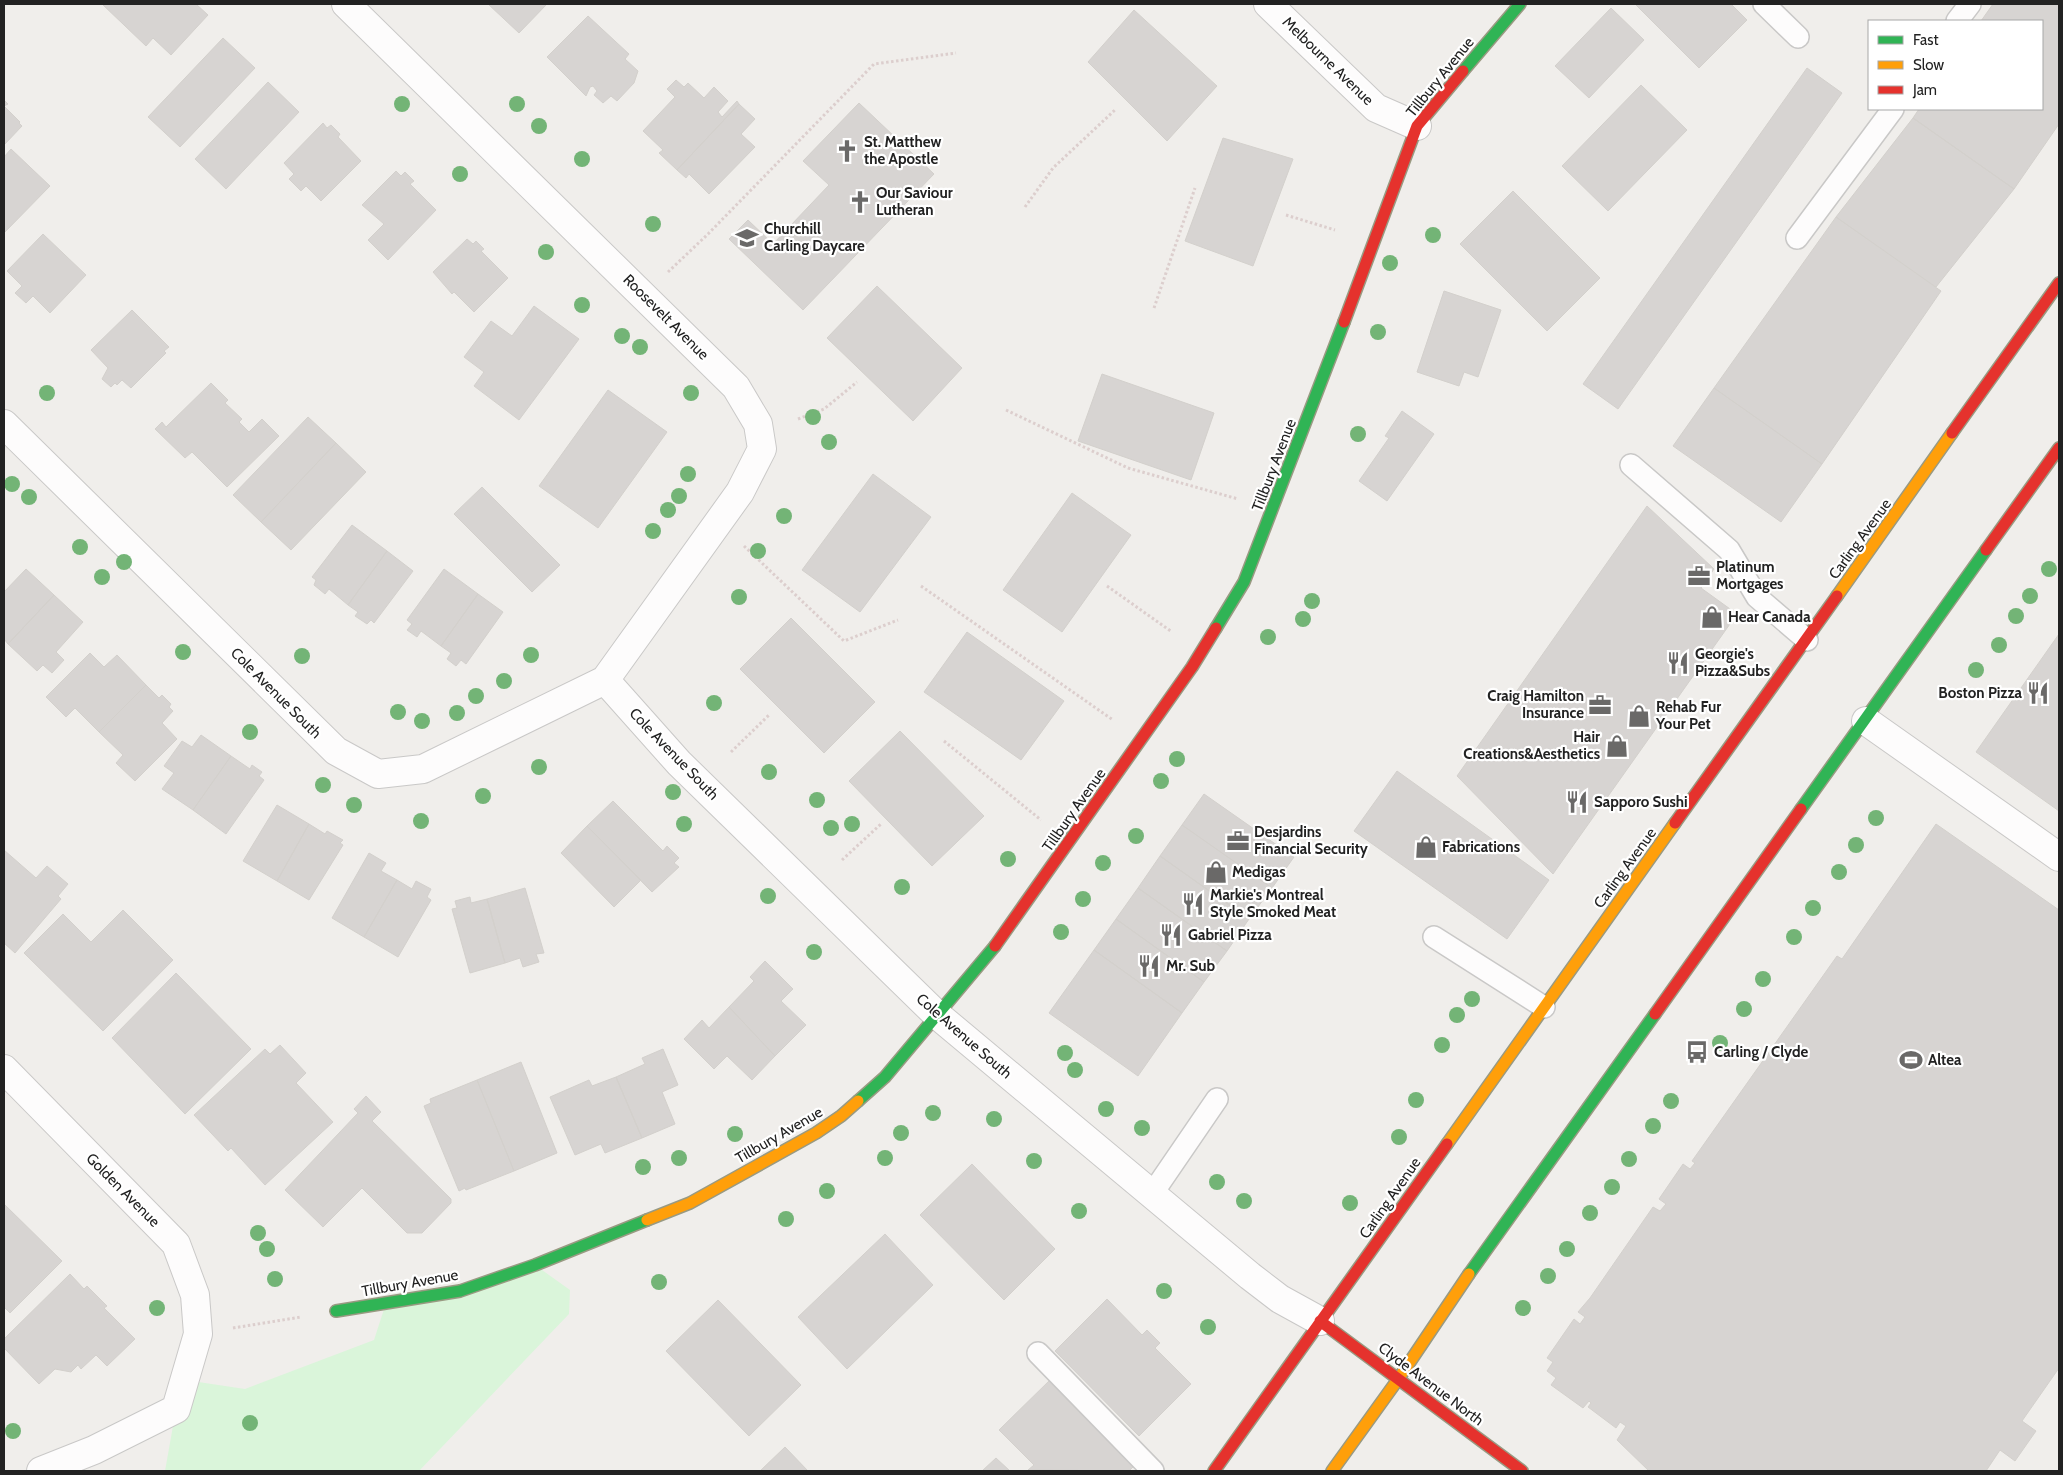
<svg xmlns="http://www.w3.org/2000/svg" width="2063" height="1475" viewBox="0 0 2063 1475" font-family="Cabin,sans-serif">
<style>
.park{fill:#daf5da}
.building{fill:#d7d4d2;stroke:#d3d0cc}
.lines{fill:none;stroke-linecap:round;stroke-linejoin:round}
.lane-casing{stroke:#c9c8c7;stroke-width:24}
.street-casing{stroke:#c9c8c7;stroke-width:30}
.fast-casing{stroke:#999a82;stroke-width:14}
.slow-casing{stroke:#999a82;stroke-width:14}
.jam-casing{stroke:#999a82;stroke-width:14}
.path{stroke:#dccecd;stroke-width:3;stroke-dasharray:2.5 2.5;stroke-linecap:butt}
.lane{stroke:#fdfcfc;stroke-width:21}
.street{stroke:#fdfcfc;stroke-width:28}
.fast{stroke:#30b455;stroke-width:11}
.slow{stroke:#ff9f0a;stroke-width:11}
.jam{stroke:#e5322d;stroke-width:11}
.tree{fill:#73b476}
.labels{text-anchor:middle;stroke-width:4.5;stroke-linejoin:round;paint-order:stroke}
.street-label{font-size:15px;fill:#222;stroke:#fff}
.poi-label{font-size:15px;font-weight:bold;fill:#222;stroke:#fff;text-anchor:start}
</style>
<rect width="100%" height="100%" fill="#f0eeeb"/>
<!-- park -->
<path class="park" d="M535 1265 570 1290 569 1314 419 1471H165L176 1409 185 1380 245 1389 374 1340 386 1303Z"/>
<!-- building -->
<path class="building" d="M102 4H196L208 15 171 55 153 38 146 46Z
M488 4H547L519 33Z
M1635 4H1731L1747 20 1699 68Z
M1993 4H2059V124L2014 189 1913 118 1919 109H2042V21H1981Z
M1611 8 1644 40 1589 98 1555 66Z
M1134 10 1217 86 1167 141 1088 62Z
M588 16 629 54 625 59 638 71 634 83 617 101 611 96 603 103 594 95 597 91 593 86 590 87 586 96 547 57Z
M223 38 255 68 180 147 148 117Z
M1807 68 1842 93 1618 409 1583 384Z
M676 80 684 87 688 83 704 98 714 87 728 101 718 112 722 117 737 101 739 104 677 170 659 153 663 150 643 131 675 97 667 89Z
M268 82 299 112 226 189 195 159Z
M1641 85 1687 130 1608 211 1562 166Z
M4 100 8 104 4 106 20 122 19 123 22 126 4 145Z
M859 103 934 174 803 310 729 239 748 220 773 244 829 185 803 161Z
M739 104 755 119 741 134 755 147 709 194 689 174 686 178 677 170Z
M1913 118 2014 189 1936 287 1836 217Z
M323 123 327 128 331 125 340 134 338 137 361 161 321 201 306 186 301 191 289 179 294 174 284 163Z
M1223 138 1293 159 1253 266 1185 241Z
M11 149 50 186 4 233V157Z
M396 171 401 176 405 172 414 181 410 184 436 210 388 260 368 240 384 224 362 205Z
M1513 191 1600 278 1547 331 1460 244Z
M1836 217 1941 291 1822 464 1714 388Z
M43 234 86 275 50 313 33 296 26 303 15 293 22 286 7 271Z
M467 239 473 244 476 241 484 249 481 251 508 278 474 312 454 292 452 294 433 272Z
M877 286 962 368 913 421 827 338Z
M1444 291 1501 310 1478 377 1464 372 1459 386 1417 372Z
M534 306 579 339 519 420 474 386 484 372 464 357 491 321 512 336Z
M132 310 169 347 164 351 166 353 131 388 122 380 117 385 115 383 111 387 102 379 108 368 91 350Z
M1102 374 1214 413 1191 480 1078 441Z
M211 383 228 400 225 403 242 419 239 422 249 432 262 419 279 436 227 487 192 452 185 458 155 429 162 422 166 427Z
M1714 388 1822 464 1781 522 1673 446Z
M608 390 667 432 598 528 539 486Z
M1402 411 1434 434 1387 501 1359 481 1389 438 1385 436Z
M308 417 336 443 261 522 233 495Z
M336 443 366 472 291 550 261 522Z
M873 474 931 517 860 612 802 570Z
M482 487 560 565 532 592 454 514Z
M1072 493 1131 535 1062 632 1003 590Z
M1647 506 1714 569 1701 588 1737 614 1553 874 1457 776Z
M352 525 387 551 348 605 329 589 325 594 314 585 316 580 312 577Z
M387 551 413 571 374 623 371 620 367 624 355 616 358 612 348 605Z
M26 569 54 595 8 644 4 639V592Z
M444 569 478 594 441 646 421 631 417 637 407 630 412 624 407 620Z
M478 594 503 612 466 664 461 660 456 666 447 659 451 653 441 646Z
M54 595 83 622 56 652 64 660 52 673 43 665 37 671 8 644Z
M791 618 875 702 824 753 740 669Z
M967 632 1064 701 1021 760 924 692Z
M2059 634V811L1976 752Z
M90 653 104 667 117 655 146 685 99 732 75 708 66 717 46 697Z
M146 685 159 698 162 695 171 704 169 707 173 711 162 723 177 739 135 781 116 763 123 755 99 732Z
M900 731 984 816 932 866 849 781Z
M201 735 231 756 193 810 162 789 174 773 164 766 182 741 192 747Z
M231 756 250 769 252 765 262 772 259 776 264 780 226 834 193 810Z
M1397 771 1549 880 1507 939 1354 831Z
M1204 794 1294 857 1272 888 1182 825Z
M613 801 663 851 667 846 679 858 674 863 679 867 652 892 587 826Z
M277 805 309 824 277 881 243 861Z
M309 824 325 834 327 831 343 840 340 843 343 845 309 900 277 881Z
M1936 824 2059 910V1368L2022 1421 2036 1431 2015 1461 2000 1450 1986 1471H1649L1617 1440 1626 1426 1620 1422 1616 1428 1588 1407 1591 1403 1589 1401 1583 1408 1551 1385 1556 1378 1547 1371 1553 1362 1547 1358 1574 1319 1580 1324 1585 1317 1578 1312 1590 1298 1653 1207 1660 1211 1666 1204 1659 1199 1683 1164 1690 1169 1695 1163 1692 1161 1837 956 1842 959Z
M1182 825 1272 888 1249 919 1160 856Z
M587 826 641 880 614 907 561 853Z
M4 850 36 878 47 866 68 884 58 896 61 899 15 953 4 943Z
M369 853 386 863 381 871 397 880 364 937 332 918Z
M1160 856 1249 919 1227 951 1138 888Z
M397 880 412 889 416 881 431 889 427 897 431 900 398 957 364 937Z
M525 888 544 953 536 954 539 962 523 967 520 958 505 963 487 899Z
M1138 888 1227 951 1204 982 1116 919Z
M470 897 471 903 487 899 505 963 470 973 452 909 457 908 455 901Z
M123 910 173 960 103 1031 24 953 63 914 91 942Z
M1116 919 1204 982 1182 1013 1094 950Z
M1094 950 1182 1013 1138 1076 1049 1013Z
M765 961 793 989 781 1001 806 1025 775 1056 729 1007 754 981 750 977Z
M176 973 251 1049 185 1114 112 1038Z
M729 1007 775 1056 752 1080 727 1056 714 1069 684 1039 702 1020 709 1028Z
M280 1045 306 1073 296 1083 333 1122 265 1185 231 1148 228 1151 194 1115 265 1049 270 1054Z
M663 1049 678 1085 662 1092 675 1124 642 1138 616 1077 645 1064 642 1058Z
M521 1062 557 1153 514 1171 477 1080Z
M616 1077 642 1138 605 1153 601 1144 575 1155 550 1097 589 1080 592 1086Z
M477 1080 514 1171 466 1190 465 1188 459 1191 424 1106 431 1103 430 1099Z
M366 1096 381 1112 372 1121 451 1199V1203L422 1233H407L362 1188 323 1227 285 1190 358 1113 354 1109Z
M972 1164 1055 1249 1004 1300 920 1215Z
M4 1204 62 1261 10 1313 4 1307Z
M885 1234 933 1285 847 1369 798 1317Z
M70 1274 84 1289 87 1286 107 1306 104 1308 135 1339 107 1366 96 1355 81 1369 78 1365 71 1372 55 1369 39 1384 4 1348V1339Z
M1107 1299 1142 1335 1147 1330 1160 1343 1155 1348 1191 1384 1139 1436 1055 1351Z
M718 1300 801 1385 749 1436 666 1351Z
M1051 1379 1136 1464 1129 1471 1028 1470 1034 1465 999 1430Z
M785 1447 808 1471H760Z
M996 1458 1010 1471H982Z"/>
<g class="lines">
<defs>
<path id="lane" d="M1764 4 1798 37
M1957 21 1970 4
M1797 238 1893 109
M1631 465 1729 550 1757 597 1807 640
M1434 937 1544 1007
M1152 1194 1217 1099
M1038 1353 1153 1471"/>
<path id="street" d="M1268 4 1376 108 1417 126
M4 424 336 751 378 774 423 769 605 680 740 492 762 449 758 424 736 387 346 4
M605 680 679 763 936 1014 1250 1276 1280 1299 1320 1321
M1866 721 2059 857
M4 1069 176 1244 195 1295 198 1334 176 1409 94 1450 41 1471"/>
<path id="fast" d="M1463 71 1520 4
M1216 628 1244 582 1344 322
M1801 809 1986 550
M858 1101 885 1077 995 946
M1469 1274 1655 1014
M336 1311 460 1291 535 1265 647 1220"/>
<path id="slow" d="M1837 596 1952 433
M1447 1144 1675 823
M647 1220 690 1203 816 1133 841 1116 858 1101
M1332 1471 1399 1378 1469 1274"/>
<path id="jam" d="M1344 322 1417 126 1463 71
M1952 433 2059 283
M1986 550 2059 448
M1675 823 1837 596
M995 946 1192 667 1216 628
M1655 1014 1801 809
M1320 1321 1522 1471
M1214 1471 1447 1144"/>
</defs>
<!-- lane casing -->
<use href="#lane" class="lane-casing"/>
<!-- street casing -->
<use href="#street" class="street-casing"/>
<!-- fast casing -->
<use href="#fast" class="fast-casing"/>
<!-- slow casing -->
<use href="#slow" class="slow-casing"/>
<!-- jam casing -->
<use href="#jam" class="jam-casing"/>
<!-- path -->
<path class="path" d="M1025 207 1053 168 1116 109
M1286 215 1335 230
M668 272 708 234 874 64 956 53
M1154 308 1195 188
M1006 410 1128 468 1238 499
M798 419 824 409 857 382
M744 546 844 641 898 620
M921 586 1113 720
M1107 586 1172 632
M944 741 1041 820
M731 752 770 714
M842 860 882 823
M233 1328 301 1317"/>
<!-- lane -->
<use href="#lane" class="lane"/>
<!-- street -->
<use href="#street" class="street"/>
<!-- fast -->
<use href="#fast" class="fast"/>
<!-- slow -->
<use href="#slow" class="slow"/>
<!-- jam -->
<use href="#jam" class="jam"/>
</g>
<!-- trees -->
<g class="tree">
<circle cx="402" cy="104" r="8"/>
<circle cx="517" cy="104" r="8"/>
<circle cx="539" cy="126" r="8"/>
<circle cx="582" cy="159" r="8"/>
<circle cx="460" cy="174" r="8"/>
<circle cx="653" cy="224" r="8"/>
<circle cx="1433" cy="235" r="8"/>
<circle cx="546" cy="252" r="8"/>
<circle cx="1390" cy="263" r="8"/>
<circle cx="582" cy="305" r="8"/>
<circle cx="1378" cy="332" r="8"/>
<circle cx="622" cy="336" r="8"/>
<circle cx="640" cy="347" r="8"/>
<circle cx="47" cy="393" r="8"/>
<circle cx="691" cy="393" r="8"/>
<circle cx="813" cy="417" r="8"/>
<circle cx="1358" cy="434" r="8"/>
<circle cx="829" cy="442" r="8"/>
<circle cx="688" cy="474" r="8"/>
<circle cx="12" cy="484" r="8"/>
<circle cx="679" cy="496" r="8"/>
<circle cx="29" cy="497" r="8"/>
<circle cx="668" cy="510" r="8"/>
<circle cx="784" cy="516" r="8"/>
<circle cx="653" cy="531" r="8"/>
<circle cx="80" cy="547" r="8"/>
<circle cx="758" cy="551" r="8"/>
<circle cx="124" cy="562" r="8"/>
<circle cx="2049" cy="569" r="8"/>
<circle cx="102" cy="577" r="8"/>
<circle cx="2030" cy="596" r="8"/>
<circle cx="739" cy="597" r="8"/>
<circle cx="1312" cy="601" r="8"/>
<circle cx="2016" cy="616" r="8"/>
<circle cx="1303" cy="619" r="8"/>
<circle cx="1268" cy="637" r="8"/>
<circle cx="1999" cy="645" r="8"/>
<circle cx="183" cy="652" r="8"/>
<circle cx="531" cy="655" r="8"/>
<circle cx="302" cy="656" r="8"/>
<circle cx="1976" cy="670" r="8"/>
<circle cx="504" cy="681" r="8"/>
<circle cx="476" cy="696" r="8"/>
<circle cx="714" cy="703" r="8"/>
<circle cx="398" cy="712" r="8"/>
<circle cx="457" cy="713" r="8"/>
<circle cx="422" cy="721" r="8"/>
<circle cx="250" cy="732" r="8"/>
<circle cx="1177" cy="759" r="8"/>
<circle cx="539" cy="767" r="8"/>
<circle cx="769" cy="772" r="8"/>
<circle cx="1161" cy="781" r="8"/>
<circle cx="323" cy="785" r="8"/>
<circle cx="673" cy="792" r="8"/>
<circle cx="483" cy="796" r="8"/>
<circle cx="817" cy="800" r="8"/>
<circle cx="354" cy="805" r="8"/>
<circle cx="1876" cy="818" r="8"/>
<circle cx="421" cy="821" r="8"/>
<circle cx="684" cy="824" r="8"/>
<circle cx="852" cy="824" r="8"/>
<circle cx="831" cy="828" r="8"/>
<circle cx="1136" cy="836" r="8"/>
<circle cx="1856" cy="845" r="8"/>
<circle cx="1008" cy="859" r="8"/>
<circle cx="1103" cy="863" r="8"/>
<circle cx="1839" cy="872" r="8"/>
<circle cx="902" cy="887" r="8"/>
<circle cx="768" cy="896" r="8"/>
<circle cx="1083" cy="899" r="8"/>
<circle cx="1813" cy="908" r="8"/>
<circle cx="1061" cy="932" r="8"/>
<circle cx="1794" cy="937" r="8"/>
<circle cx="814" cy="952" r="8"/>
<circle cx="1763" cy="979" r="8"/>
<circle cx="1472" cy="999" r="8"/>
<circle cx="1744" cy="1009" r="8"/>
<circle cx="1457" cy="1015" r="8"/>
<circle cx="1720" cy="1043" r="8"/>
<circle cx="1442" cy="1045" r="8"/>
<circle cx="1065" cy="1053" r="8"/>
<circle cx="1075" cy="1070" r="8"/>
<circle cx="1416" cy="1100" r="8"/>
<circle cx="1671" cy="1101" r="8"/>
<circle cx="1106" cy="1109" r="8"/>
<circle cx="933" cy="1113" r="8"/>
<circle cx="994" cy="1119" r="8"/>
<circle cx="1653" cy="1126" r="8"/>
<circle cx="1142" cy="1128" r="8"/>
<circle cx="901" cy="1133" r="8"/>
<circle cx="735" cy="1134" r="8"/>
<circle cx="1399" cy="1137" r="8"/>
<circle cx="679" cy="1158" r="8"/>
<circle cx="885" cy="1158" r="8"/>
<circle cx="1629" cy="1159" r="8"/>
<circle cx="1034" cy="1161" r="8"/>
<circle cx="643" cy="1167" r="8"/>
<circle cx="1217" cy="1182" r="8"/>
<circle cx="1612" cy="1187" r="8"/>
<circle cx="827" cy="1191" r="8"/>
<circle cx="1244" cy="1201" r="8"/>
<circle cx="1350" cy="1203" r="8"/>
<circle cx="1079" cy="1211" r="8"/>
<circle cx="1590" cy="1213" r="8"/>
<circle cx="786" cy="1219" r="8"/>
<circle cx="258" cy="1233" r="8"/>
<circle cx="267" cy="1249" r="8"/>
<circle cx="1567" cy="1249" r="8"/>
<circle cx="1548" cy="1276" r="8"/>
<circle cx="275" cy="1279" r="8"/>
<circle cx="659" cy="1282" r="8"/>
<circle cx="1164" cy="1291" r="8"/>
<circle cx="157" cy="1308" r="8"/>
<circle cx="1523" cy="1308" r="8"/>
<circle cx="1208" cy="1327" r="8"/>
<circle cx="250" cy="1423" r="8"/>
<circle cx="13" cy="1431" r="8"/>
</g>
<!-- icons -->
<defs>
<symbol id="church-bare" viewBox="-9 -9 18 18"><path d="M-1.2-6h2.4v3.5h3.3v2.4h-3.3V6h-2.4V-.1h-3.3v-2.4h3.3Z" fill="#6a6968" stroke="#fff" stroke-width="2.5" paint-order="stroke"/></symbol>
<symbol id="school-bare" viewBox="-9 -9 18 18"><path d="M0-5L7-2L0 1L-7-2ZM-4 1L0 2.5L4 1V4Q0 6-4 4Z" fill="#6a6968" stroke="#fff" stroke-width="2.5" paint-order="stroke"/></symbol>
<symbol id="office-bare" viewBox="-9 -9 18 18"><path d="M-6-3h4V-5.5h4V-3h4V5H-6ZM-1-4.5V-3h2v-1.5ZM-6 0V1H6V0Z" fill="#6a6968" stroke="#fff" stroke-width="2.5" paint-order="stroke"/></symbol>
<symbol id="shop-bare" viewBox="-9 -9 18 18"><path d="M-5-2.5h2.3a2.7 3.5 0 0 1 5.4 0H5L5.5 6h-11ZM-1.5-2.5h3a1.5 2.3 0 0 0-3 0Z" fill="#6a6968" stroke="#fff" stroke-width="2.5" paint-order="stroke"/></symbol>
<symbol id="restaurant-bare" viewBox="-9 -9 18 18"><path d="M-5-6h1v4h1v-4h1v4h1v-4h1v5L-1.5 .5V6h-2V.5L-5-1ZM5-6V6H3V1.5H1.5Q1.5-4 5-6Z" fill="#6a6968" stroke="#fff" stroke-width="2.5" paint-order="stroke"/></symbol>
<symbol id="bus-bare" viewBox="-9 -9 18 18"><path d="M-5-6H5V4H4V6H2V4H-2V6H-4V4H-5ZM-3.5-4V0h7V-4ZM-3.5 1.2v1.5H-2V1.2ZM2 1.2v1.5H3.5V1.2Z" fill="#6a6968" stroke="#fff" stroke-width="2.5" paint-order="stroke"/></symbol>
<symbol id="stadium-bare" viewBox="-9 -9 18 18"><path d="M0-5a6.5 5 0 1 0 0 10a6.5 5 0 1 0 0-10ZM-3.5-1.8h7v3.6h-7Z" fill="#6a6968" stroke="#fff" stroke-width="2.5" paint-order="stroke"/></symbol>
</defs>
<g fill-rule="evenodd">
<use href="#church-bare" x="831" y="135" width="32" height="32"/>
<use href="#church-bare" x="844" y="186" width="32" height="32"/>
<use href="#school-bare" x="731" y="222" width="32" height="32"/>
<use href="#office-bare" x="1683" y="560" width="32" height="32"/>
<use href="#shop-bare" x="1696" y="601" width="32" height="32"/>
<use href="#restaurant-bare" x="1662" y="647" width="32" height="32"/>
<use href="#restaurant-bare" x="2022" y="677" width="32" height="32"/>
<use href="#office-bare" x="1584" y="689" width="32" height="32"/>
<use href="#shop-bare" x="1623" y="700" width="32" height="32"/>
<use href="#shop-bare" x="1601" y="730" width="32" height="32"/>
<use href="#restaurant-bare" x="1561" y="786" width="32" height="32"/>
<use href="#office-bare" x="1222" y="825" width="32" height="32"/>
<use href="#shop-bare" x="1410" y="831" width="32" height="32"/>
<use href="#shop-bare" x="1200" y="856" width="32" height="32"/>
<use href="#restaurant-bare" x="1177" y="888" width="32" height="32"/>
<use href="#restaurant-bare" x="1155" y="919" width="32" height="32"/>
<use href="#restaurant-bare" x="1133" y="950" width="32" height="32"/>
<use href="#bus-bare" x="1681" y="1036" width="32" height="32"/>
<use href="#stadium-bare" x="1895" y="1044" width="32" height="32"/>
</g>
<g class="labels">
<!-- street labels -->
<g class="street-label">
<text transform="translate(1328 61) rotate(44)" y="5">Melbourne Avenue</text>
<text transform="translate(1440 77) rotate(-51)" y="5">Tillbury Avenue</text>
<text transform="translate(666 317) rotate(45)" y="5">Roosevelt Avenue</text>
<text transform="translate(1274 465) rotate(-69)" y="5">Tillbury Avenue</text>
<text transform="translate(1860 539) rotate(-54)" y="5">Carling Avenue</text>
<text transform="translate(276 693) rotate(45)" y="5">Cole Avenue South</text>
<text transform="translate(674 754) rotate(46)" y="5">Cole Avenue South</text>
<text transform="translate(1074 810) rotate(-55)" y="5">Tillbury Avenue</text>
<text transform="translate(1625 868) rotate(-54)" y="5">Carling Avenue</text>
<text transform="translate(964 1036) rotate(41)" y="5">Cole Avenue South</text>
<text transform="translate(779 1135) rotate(-30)" y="5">Tillbury Avenue</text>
<text transform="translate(123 1190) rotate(45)" y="5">Golden Avenue</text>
<text transform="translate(1390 1198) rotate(-55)" y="5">Carling Avenue</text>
<text transform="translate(410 1283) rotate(-10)" y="5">Tillbury Avenue</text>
<text transform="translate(1431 1384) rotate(37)" y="5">Clyde Avenue North</text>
</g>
<!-- poi labels -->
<g class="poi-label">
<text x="864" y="147">St. Matthew<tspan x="864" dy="17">the Apostle</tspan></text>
<text x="876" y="198">Our Saviour<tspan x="876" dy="17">Lutheran</tspan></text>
<text x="764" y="234">Churchill<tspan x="764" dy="17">Carling Daycare</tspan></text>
<text x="1716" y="572">Platinum<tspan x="1716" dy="17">Mortgages</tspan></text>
<text x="1728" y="622">Hear Canada</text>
<text x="1695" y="659">Georgie's<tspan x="1695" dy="17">Pizza&amp;Subs</tspan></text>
<text x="2022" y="698" text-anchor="end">Boston Pizza</text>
<text x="1584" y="701" text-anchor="end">Craig Hamilton<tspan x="1584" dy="17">Insurance</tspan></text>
<text x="1656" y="712">Rehab Fur<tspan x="1656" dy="17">Your Pet</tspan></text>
<text x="1600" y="742" text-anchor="end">Hair<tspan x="1600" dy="17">Creations&amp;Aesthetics</tspan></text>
<text x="1594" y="807">Sapporo Sushi</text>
<text x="1254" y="837">Desjardins<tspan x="1254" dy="17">Financial Security</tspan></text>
<text x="1442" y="852">Fabrications</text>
<text x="1232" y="877">Medigas</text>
<text x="1210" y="900">Markie's Montreal<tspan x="1210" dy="17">Style Smoked Meat</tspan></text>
<text x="1188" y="940">Gabriel Pizza</text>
<text x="1166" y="971">Mr. Sub</text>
<text x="1714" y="1057">Carling / Clyde</text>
<text x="1928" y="1065">Altea</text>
</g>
</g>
<!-- border -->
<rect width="2063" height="1475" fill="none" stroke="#222222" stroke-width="10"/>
<!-- legend -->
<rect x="1868" y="20" width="175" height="90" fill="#ffffff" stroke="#a7a7a7"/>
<rect x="1878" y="36" width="25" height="8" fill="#30b455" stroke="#a7a7a7"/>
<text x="1913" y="45" font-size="15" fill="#222222">Fast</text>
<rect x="1878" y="61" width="25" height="8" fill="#ff9f0a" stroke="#a7a7a7"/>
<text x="1913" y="70" font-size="15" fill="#222222">Slow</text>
<rect x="1878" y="86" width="25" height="8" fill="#e5322d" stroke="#a7a7a7"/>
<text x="1913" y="95" font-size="15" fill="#222222">Jam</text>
</svg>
